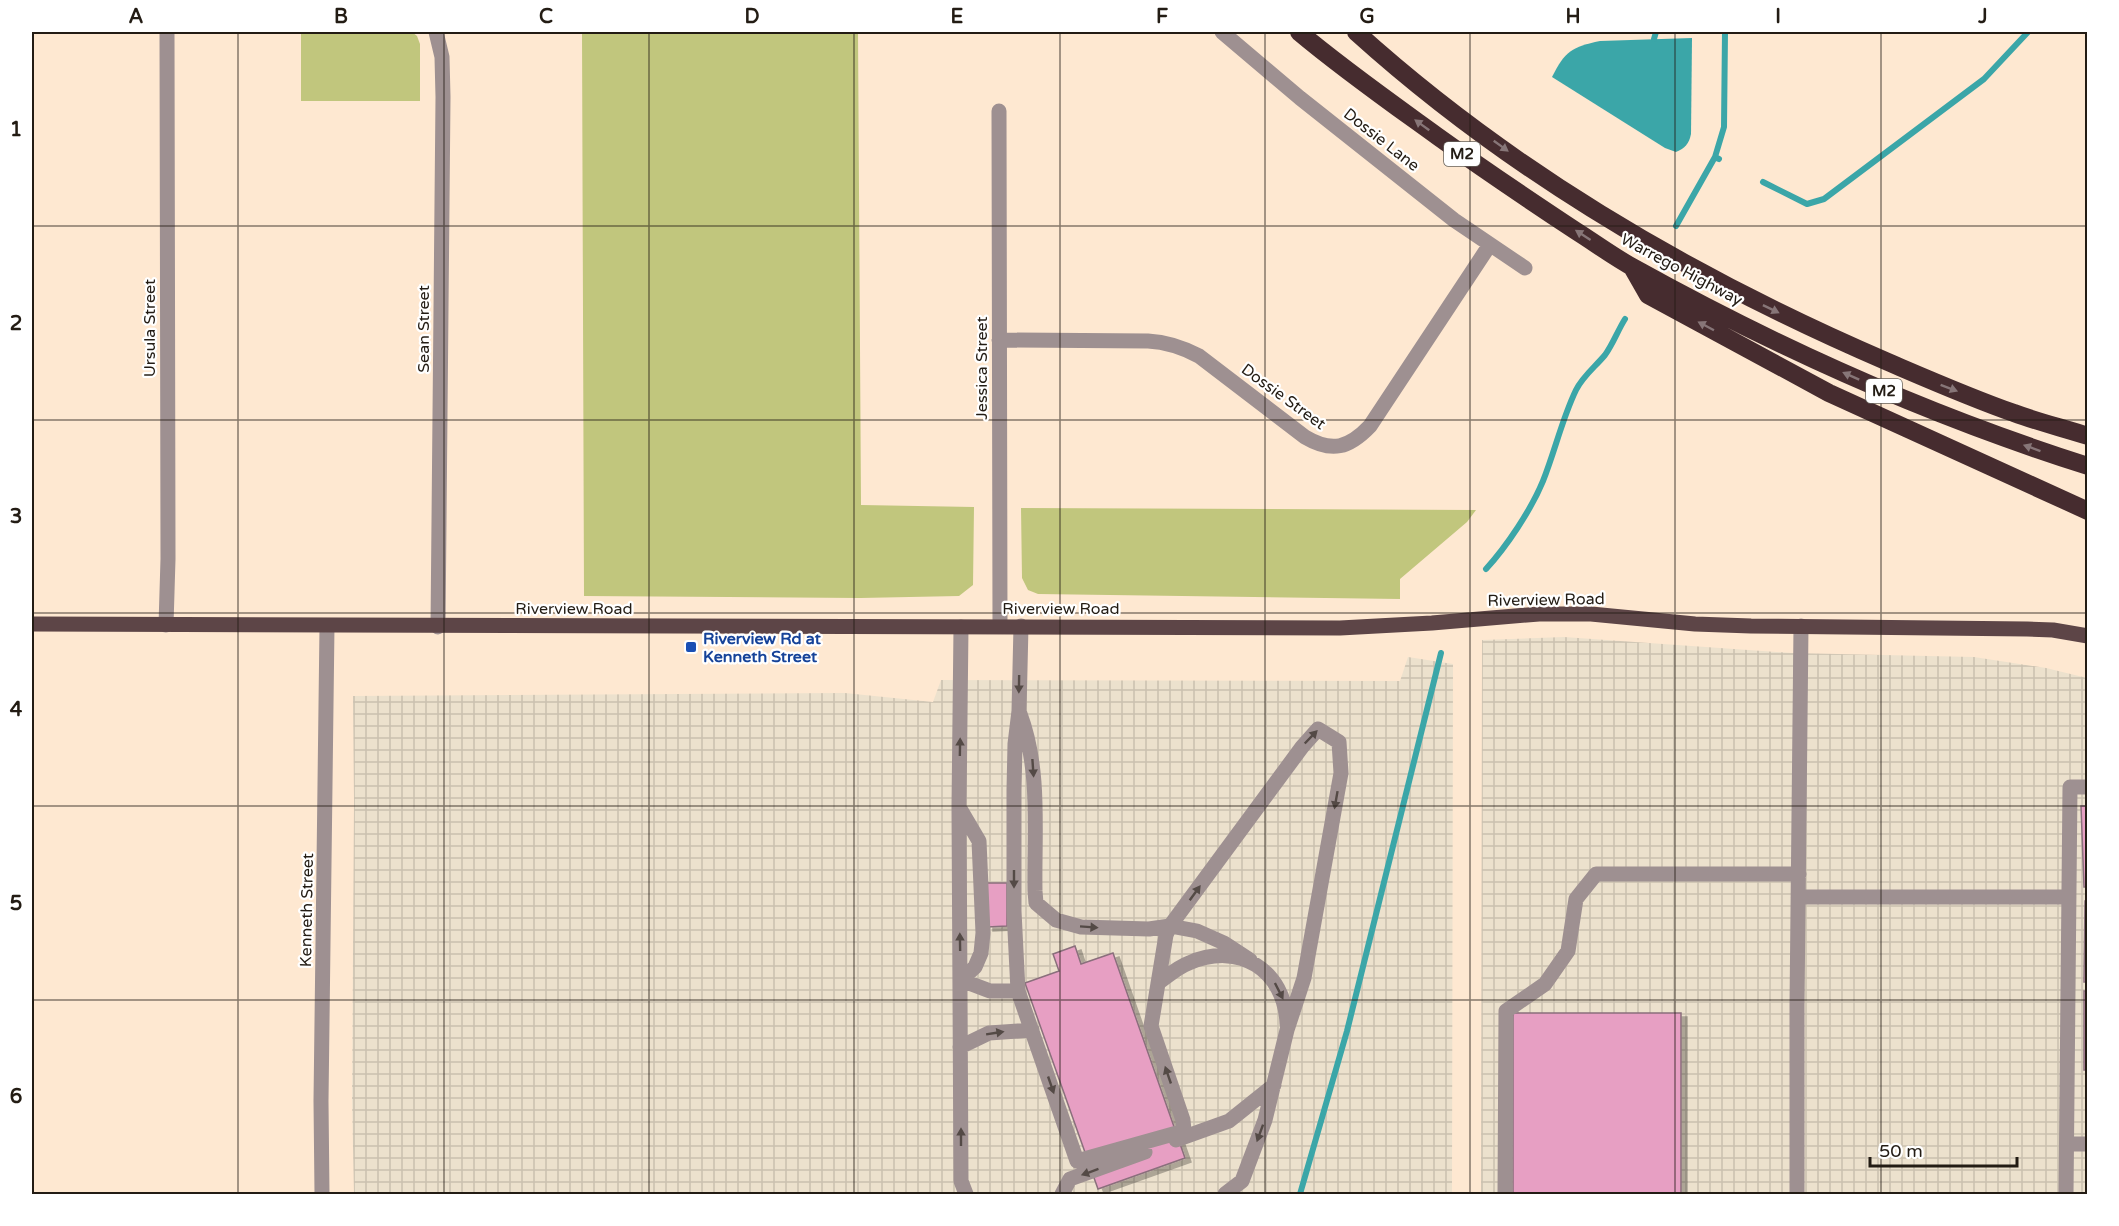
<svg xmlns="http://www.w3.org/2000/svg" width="2119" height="1226" viewBox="0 0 2119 1226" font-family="'Varela Round',sans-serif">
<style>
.industrial{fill:url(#industrial-grid)}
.green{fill:#c1c67d}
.water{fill:#3ba6a8}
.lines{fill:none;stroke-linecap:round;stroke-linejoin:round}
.stream{stroke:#3ba6a8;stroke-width:6}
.building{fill:#e79fc3;stroke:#8a6f7c;stroke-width:1.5;filter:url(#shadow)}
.minor{stroke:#9e9091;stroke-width:15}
.major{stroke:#5d4547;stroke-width:15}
.highway{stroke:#462c2f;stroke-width:18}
.oneway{fill:#877678}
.oneway2{fill:#544a46}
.grid{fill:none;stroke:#231c14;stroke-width:1.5;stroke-opacity:0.55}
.transit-dot{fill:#1a4fb4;stroke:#fff;stroke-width:2}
.labels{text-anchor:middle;stroke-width:4.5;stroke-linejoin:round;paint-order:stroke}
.shield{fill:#fff;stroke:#65605a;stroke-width:1.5}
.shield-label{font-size:15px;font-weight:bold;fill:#231c14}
.street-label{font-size:16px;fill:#231c14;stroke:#fff}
.transit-label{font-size:16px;font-weight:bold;fill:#164399;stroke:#fff;text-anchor:start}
.neatline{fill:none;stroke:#231c14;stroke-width:2}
.grid-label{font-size:20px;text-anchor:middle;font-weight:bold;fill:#231c14}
</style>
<defs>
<pattern id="industrial-grid" width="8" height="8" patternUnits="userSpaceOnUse" patternTransform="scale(1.5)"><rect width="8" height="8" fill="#ece1cd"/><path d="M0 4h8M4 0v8" fill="none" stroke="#cac0af"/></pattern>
<filter id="shadow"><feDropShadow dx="6" dy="4" stdDeviation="0" flood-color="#0004"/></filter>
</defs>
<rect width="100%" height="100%" fill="#fee8d1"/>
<!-- industrial -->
<path class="industrial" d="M1564 637 1792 653 1974 657 2046 668 2087 678V1194H1481L1482 640Z
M1408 657 1453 664 1452 1194H354L352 1101 354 801 353 696 845 693 933 702 941 680 1400 681Z"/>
<!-- green -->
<path class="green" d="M301 32H412L417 36 420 44V101H301Z
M582 32H858L861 505 974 507 973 585 959 596 860 598 584 596Z
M1021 508 1476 510 1467 522 1400 579V599L1038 594 1028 590 1022 578Z"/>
<!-- water -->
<path class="water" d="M1692 38 1691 134C1689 144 1685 148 1676 152L1665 148 1552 77C1565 51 1572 47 1600 41Z"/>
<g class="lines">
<!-- stream -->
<path class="stream" d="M1654 39 1656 32
M1715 157 1724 127 1725 32
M1763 182 1807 204 1824 199 1984 79 2028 32
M1676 226 1715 157 1719 159
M1486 569C1507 546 1531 510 1543 481 1555 451 1562 419 1576 390 1583 376 1595 367 1605 355 1613 344 1618 330 1625 319
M1300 1194 1347 1031 1441 653"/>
</g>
<!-- building -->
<path class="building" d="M2081 806H2088V887H2084Z
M987 883H1007V926L987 927Z
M2085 901H2088V982H2084Z
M1075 946 1081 964 1113 953 1185 1158 1098 1189 1025 983 1059 971 1053 954Z
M2084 991H2088V1070H2084Z
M1513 1013H1681V1194H1513Z"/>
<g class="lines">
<!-- minor -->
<path class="minor" d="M436 32 442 57 443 97 438 627
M1222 32 1300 98 1454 220 1525 268
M999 111 1000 625
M999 340 1148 341C1167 342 1182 347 1199 356L1305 437C1332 453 1349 448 1370 426L1489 246
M166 625 168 559 167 32
M1021 626 1019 711 1015 744 1014 790V911L1018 991 1077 1161 1184 1131 1183 1120 1151 1026 1166 935 1170 926 1302 747 1318 729 1339 742 1341 773 1304 978 1287 1030 1265 1120 1242 1181 1225 1194
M961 627 959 807 961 1181 966 1194
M1020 714C1041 770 1034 832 1035 891L1036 903 1056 920 1081 927 1149 929 1170 926 1197 931 1224 943 1250 960
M959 807 979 841 983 933 981 953 975 967 961 980 990 991H1018
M1798 897H2069
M1158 983C1168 976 1178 967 1189 963 1239 941 1285 970 1287 1024
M960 1047 989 1033 1032 1030
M1176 1140 1229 1121 1274 1085
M2067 1144H2088
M322 1194 321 1101 327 626
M1062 1194 1070 1179 1145 1152
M1505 1194 1506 1011 1545 984 1568 951 1576 899 1596 874H1799
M1797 1194V1005L1801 626
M2066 1194 2070 787H2088"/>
<!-- major -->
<path class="major" d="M32 624 1340 628 1432 623 1539 614H1591L1695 624 1751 626 2027 629 2053 630 2088 636"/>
<!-- highway -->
<path class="highway" d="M1299 32C1343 69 1390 102 1437 136 1483 169 1529 200 1576 231 1595 243 1614 257 1634 268 1778 348 1930 416 2088 466
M1356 32C1511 172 1697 280 1888 362 1930 380 1971 398 2014 413 2038 422 2063 428 2088 436
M1632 267 1648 295 1829 393 2088 511"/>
</g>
<!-- one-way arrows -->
<defs><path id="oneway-solid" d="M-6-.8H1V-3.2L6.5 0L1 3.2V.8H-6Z" transform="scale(1.5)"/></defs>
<g class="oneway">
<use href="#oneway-solid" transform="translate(1422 125) rotate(-144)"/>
<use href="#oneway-solid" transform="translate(1501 146) rotate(36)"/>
<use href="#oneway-solid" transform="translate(1583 235) rotate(-147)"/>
<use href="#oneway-solid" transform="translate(1771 309) rotate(26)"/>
<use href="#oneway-solid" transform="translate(1706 326) rotate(-152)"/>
<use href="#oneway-solid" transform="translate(1851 376) rotate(-156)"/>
<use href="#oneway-solid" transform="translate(1949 388) rotate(21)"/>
<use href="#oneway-solid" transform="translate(2032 448) rotate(-160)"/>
</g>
<g class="oneway2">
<use href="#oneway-solid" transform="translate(1019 684) rotate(91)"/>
<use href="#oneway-solid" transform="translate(1311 737) rotate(-46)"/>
<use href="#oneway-solid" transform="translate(960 747) rotate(-89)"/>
<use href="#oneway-solid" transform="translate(1033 768) rotate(86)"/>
<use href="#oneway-solid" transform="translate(1336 800) rotate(100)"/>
<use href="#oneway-solid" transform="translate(1014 879) rotate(90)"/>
<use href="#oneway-solid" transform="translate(1195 893) rotate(-54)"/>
<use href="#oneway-solid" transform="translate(1089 927) rotate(4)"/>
<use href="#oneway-solid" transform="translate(960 942) rotate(-91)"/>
<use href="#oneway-solid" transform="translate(1279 991) rotate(63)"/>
<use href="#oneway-solid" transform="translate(995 1033) rotate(-9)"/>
<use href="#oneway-solid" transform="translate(1168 1075) rotate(-109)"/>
<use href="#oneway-solid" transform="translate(1051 1085) rotate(71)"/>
<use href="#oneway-solid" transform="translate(1260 1133) rotate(110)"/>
<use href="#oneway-solid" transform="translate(961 1137) rotate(-90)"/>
<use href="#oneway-solid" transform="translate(1090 1172) rotate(160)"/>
</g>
<!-- grid -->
<path class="grid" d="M238 32V1194M444 32V1194M649 32V1194M854 32V1194M1060 32V1194M1265 32V1194M1470 32V1194M1675 32V1194M1881 32V1194M32 226H2088M32 420H2088M32 613H2088M32 806H2088M32 1000H2088"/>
<!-- markers -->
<rect class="transit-dot" x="685" y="641" width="12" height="12" rx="3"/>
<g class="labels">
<!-- shield labels -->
<g class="shield">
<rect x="1444" y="142" width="36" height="24" rx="4.5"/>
<rect x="1866" y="379" width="36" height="24" rx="4.5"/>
</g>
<g class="shield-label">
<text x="1462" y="159">M2</text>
<text x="1884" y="396">M2</text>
</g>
<!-- street labels -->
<g class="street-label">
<text transform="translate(1382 139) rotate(38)" y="6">Dossie Lane</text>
<text transform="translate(1682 269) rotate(28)" y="6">Warrego Highway</text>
<text transform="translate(149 328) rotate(-90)" y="6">Ursula Street</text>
<text transform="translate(423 329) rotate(-90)" y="6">Sean Street</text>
<text transform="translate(981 368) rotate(-90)" y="6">Jessica Street</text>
<text transform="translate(1284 396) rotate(36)" y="6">Dossie Street</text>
<text transform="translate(1546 599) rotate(-1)" y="6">Riverview Road</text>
<text x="574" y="614">Riverview Road</text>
<text x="1061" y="614">Riverview Road</text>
<text transform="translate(306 910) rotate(-89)" y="6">Kenneth Street</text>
</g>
<!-- transit labels -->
<g class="transit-label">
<text x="703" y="644">Riverview Rd at<tspan x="703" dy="18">Kenneth Street</tspan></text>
</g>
</g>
<!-- border -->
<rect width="2119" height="1226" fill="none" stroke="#ffffff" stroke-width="66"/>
<!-- scale -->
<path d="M1870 1157v9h147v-9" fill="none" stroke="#231c14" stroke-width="3"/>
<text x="1879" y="1157" font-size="18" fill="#231c14" stroke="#ffffff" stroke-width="4.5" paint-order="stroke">50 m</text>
<rect x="33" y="33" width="2053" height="1160" class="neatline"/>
<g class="grid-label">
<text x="136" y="23">A</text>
<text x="341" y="23">B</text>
<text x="546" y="23">C</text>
<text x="752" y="23">D</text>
<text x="957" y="23">E</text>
<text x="1162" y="23">F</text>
<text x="1367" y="23">G</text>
<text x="1573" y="23">H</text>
<text x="1778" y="23">I</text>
<text x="1983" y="23">J</text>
<text x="16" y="136">1</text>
<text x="16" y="330">2</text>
<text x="16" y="523">3</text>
<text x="16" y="716">4</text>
<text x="16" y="910">5</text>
<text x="16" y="1103">6</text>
</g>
</svg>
